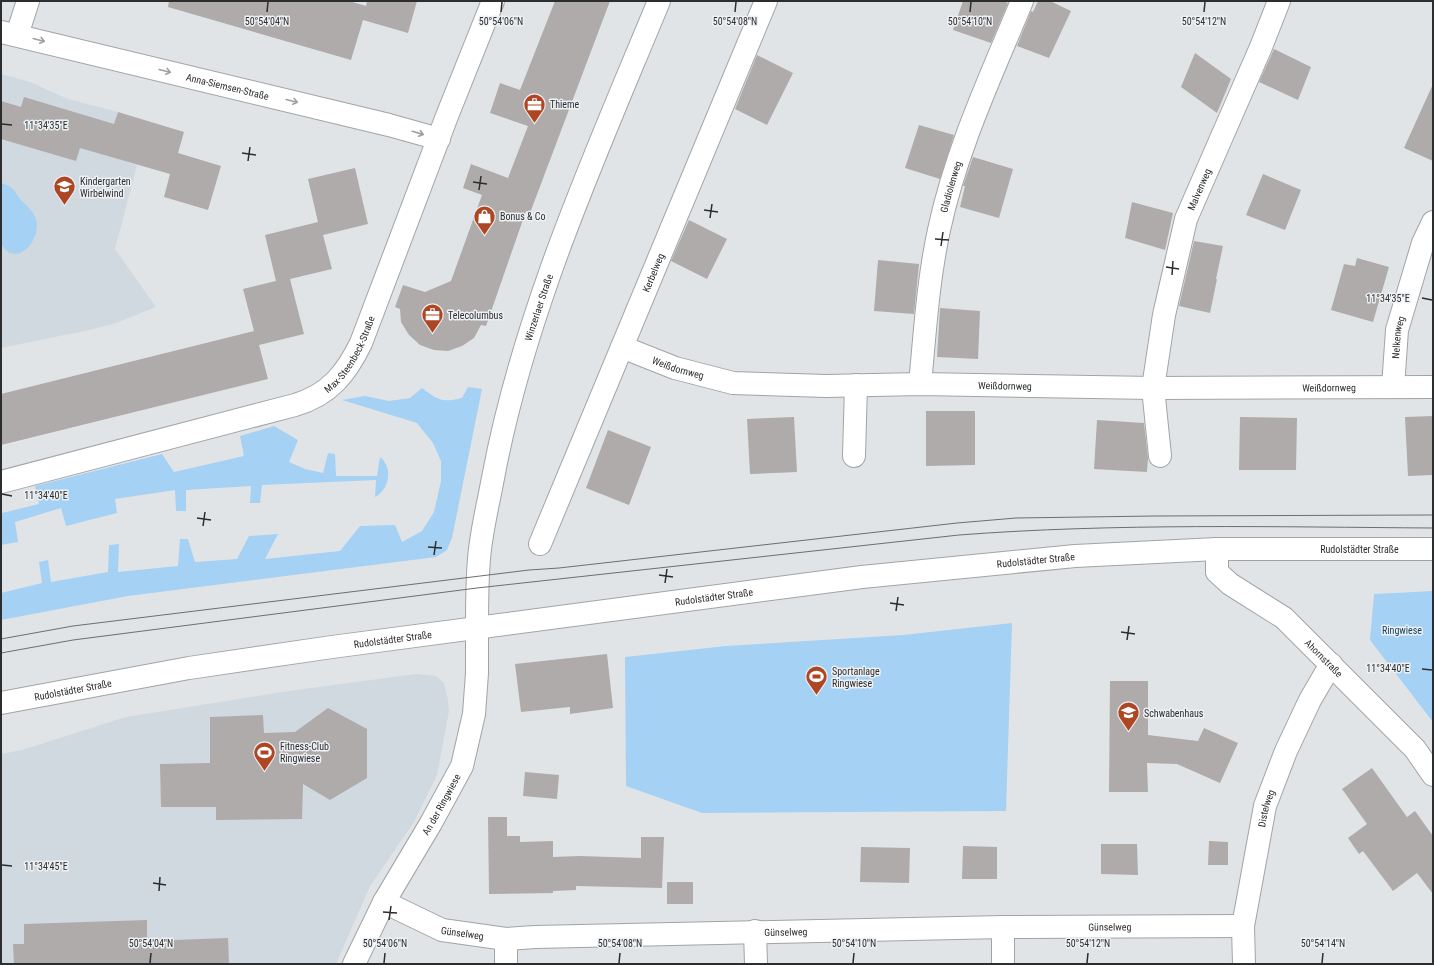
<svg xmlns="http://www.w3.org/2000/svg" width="1434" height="965" viewBox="0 0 1434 965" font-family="'Roboto Condensed',sans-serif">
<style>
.built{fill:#d0d8e0}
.green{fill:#a5d1f4}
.building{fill:#afabaa}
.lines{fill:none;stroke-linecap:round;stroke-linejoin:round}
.minor-casing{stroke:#a1a4a7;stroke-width:24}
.secondary-casing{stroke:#a1a4a7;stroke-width:24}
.minor{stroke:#fff;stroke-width:22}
.secondary{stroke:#fff;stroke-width:22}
.tram{stroke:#6c6e6f;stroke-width:1}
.oneway{stroke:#a0a0a1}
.ticks{fill:none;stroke:#2c2d2e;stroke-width:1.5}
.labels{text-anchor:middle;stroke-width:3;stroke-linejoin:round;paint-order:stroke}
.street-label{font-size:10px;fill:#2c2d2e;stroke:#eef1f4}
.poi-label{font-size:10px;fill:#2c2d2e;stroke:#eef1f4;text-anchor:start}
.park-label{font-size:10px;fill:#16415e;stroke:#eef1f4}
.ticks-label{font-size:10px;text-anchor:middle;fill:#2c2d2e;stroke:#eef1f4;stroke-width:3;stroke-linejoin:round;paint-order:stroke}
</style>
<rect width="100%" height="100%" fill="#e1e4e6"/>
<!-- built -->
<path class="built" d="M1 74 30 82 68 99 118 112 105 155 137 165 115 249 156 307 116 323 89 330 1 348Z
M416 674 436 676 444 683 448 700 449 711 437 775 414 822 370 886 336 964H1V754L22 750 126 717 289 691Z"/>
<!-- green -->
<path class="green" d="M1 183C15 187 13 190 21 200 26 205 33 211 35 217 43 233 24 263 7 251 5 250 3 246 1 244Z
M468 387 482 389 452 538 447 550 436 557 128 596 1 620V593L42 583 39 562 48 560 51 582 108 572 109 545 119 544 118 572 178 566 180 539H188L195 562 237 559 249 536 278 534 265 559 340 551 360 526 395 525 402 542 422 531 434 512 441 481V461L433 443 417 423 342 400 365 396 389 401 410 398 422 388C438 400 441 403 462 398Z
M274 426 298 440 289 462 305 469 323 473 328 453 335 454 336 476H377L380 457C393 467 390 489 375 497L376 480 262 485 260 503H250L251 486 186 490V511H176L175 490 115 499 117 513 66 526 61 508 15 522 18 542 1 545V509L2 513 39 504 35 486 162 454 174 472 244 456 240 436Z
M1433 591V722L1370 640 1374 594Z
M1012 623 1006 811 702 813 626 786 625 657 726 646 903 635Z"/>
<!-- building -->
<path class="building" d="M169 1H349L366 6 367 1H417L408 33 363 20 351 60 168 7Z
M555 1H610L530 213 526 211 486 326 481 325 474 338 462 346 448 351 434 350 420 345 409 335 401 322 400 309 395 307 403 285 425 292 451 281 482 195 463 188 471 164 508 178 528 126 490 113 500 83 520 90Z
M963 1H1003L1008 3 991 43 953 30Z
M1038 1H1050L1071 11 1049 58 1017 46 1031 11 1033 12Z
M1274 49 1311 67 1298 100 1259 82Z
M1195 53 1231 79 1217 113 1181 87Z
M757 55 793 73 767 125 735 109Z
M1433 84V161L1404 148Z
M24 97 114 124 118 112 184 132 178 153 221 166 208 210 164 197 170 174 80 148 76 161 1 139V101L21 107Z
M919 125 954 135 940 179 905 168Z
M973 157 1013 169 999 218 960 207 965 186H963Z
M355 168 368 224 323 235 332 269 290 279 304 334 259 345 268 379 1 445V394L254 331 243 289 276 281 265 235 318 222 308 179Z
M1263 174 1301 190 1285 230 1246 215Z
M1132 202 1173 213 1165 250 1125 238Z
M689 220 727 239 707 279 671 261Z
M1194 241 1223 246 1216 279H1217L1210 313 1179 306Z
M1357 258 1389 267 1373 322 1331 310 1344 264 1355 266Z
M878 260 919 264 914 314 874 311Z
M940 308 980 311 978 359 937 357Z
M926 411H975V465L926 466Z
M1433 416V475L1408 476 1405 417Z
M794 417 797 472 750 474 747 419Z
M1240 417 1297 418 1296 470H1239Z
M1097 420 1144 423 1148 458 1147 472 1094 469Z
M608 430 651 447 629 505 586 488Z
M607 654 613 708 570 714V707L521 712 515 664Z
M1110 681H1148V735L1198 741 1204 728 1238 743 1220 783 1177 764 1147 763 1148 792H1109Z
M328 708 367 729V778L330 800 303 784 302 819 216 820V807H161L160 764 210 763V717L263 715 264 733 295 732Z
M1372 768 1407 817 1415 811 1433 836V894L1417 873 1393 891 1363 851 1359 854 1348 838 1367 824 1342 789Z
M525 772 559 775 557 799 523 796Z
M488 817H507V836H520V842L553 841V857L580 856 641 858V837H664L662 888 576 886V890L553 891V893L489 894Z
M1209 841 1228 842V865H1208Z
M1101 844H1137L1138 875 1101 874Z
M963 846 997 847V879H962Z
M861 847 910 848 909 883 860 882Z
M667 882H693V904H667Z
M147 920V941L228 938 229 964H14L13 944H24V924Z"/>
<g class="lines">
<defs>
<g id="minor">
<path id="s1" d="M1 32 389 125 439 139"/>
<path d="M17 35 28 1"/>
<path id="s2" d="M622 347 675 368 733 383 826 386 920 384 1153 388 1433 387"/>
<path id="s3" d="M920 384C925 332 928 280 939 230 956 150 991 76 1022 1"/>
<path id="s4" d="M1393 387 1397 330 1423 243 1433 222"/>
<path d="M854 456 856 385"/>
<path id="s5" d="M1160 456 1153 388 1164 315 1186 219 1261 47 1279 1"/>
<path id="s6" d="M1 482 295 405C329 395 346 374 361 343L447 116 493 1"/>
<path id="s7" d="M540 544 766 1"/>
<path id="s8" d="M1217 549V572L1230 584 1284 618 1415 749 1433 775"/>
<path id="s9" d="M384 902 442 930 506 939 535 937 1003 927 1243 926"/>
<path d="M1003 927V964"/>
<path d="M755 931 756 964"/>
<path d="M506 939V964"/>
<path id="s10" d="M354 964 384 902 431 823 462 766 474 714 477 673V628"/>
<path id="s11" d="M1244 964 1243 926 1265 806 1286 751 1310 700 1331 664"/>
</g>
<g id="secondary">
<path id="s12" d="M477 628C477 605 477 582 479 559 481 532 488 505 493 478 524 312 595 156 659 1"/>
<path id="s13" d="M1 703 189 668 332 647 862 577 1075 556 1217 549H1433"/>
</g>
</defs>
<!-- minor casing -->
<use href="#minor" class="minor-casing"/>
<!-- secondary casing -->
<use href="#secondary" class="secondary-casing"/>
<!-- minor -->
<use href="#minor" class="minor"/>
<!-- secondary -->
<use href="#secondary" class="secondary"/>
<!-- tram -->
<path class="tram" d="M1 639 73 626 529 570 559 568 957 523 1016 518 1154 516 1433 515
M1 653 73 640 477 588 959 535C1116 523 1275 527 1433 528"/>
</g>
<!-- one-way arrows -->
<defs><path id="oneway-shaft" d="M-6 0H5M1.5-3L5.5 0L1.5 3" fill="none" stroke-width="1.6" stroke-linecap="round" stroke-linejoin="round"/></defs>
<g class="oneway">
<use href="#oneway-shaft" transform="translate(39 40) rotate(14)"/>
<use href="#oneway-shaft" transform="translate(165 71) rotate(14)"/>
<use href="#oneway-shaft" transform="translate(292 101) rotate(14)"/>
<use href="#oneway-shaft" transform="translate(418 133) rotate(16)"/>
</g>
<!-- ticks -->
<path class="ticks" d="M267 12 268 2M501 12 502 2M735 12 736 2M970 12 971 2M1204 12 1205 2M2 124 12 125M242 153 256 155M248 161 250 147M473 182 487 184M479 190 481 176M704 210 718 212M710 218 712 204M935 239 949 240M941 246 943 232M1166 267 1179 269M1172 275 1173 261M1422 298 1432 300M2 494 12 496M197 518 211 520M203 526 205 512M428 547 442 548M434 555 436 541M659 575 673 577M665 583 667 569M890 603 904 605M896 611 898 597M1121 632 1135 634M1127 640 1129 626M1422 669 1432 670M2 865 12 866M153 883 166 885M159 891 160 877M383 912 397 913M389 920 391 906M150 963 151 953M384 963 385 953M619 963 620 953M853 963 854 953M1087 963 1088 953M1322 963 1323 953"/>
<!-- icons -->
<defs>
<symbol id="office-pin" viewBox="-11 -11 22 30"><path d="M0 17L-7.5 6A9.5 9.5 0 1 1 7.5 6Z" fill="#ae4623" stroke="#eef1f4"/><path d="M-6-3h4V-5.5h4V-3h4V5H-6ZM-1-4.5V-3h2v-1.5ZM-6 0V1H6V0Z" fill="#fff"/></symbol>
<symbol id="school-pin" viewBox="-11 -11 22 30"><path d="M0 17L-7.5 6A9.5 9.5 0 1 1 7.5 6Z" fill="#ae4623" stroke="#eef1f4"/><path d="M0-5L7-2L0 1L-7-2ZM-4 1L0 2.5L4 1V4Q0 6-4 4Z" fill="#fff"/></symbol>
<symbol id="shop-pin" viewBox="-11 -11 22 30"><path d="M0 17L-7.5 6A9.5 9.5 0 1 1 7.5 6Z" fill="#ae4623" stroke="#eef1f4"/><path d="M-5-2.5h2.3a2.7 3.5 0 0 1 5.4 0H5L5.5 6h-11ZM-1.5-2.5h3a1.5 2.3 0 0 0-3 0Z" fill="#fff"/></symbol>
<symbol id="stadium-pin" viewBox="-11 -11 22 30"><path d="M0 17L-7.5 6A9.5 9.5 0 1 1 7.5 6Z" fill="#ae4623" stroke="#eef1f4"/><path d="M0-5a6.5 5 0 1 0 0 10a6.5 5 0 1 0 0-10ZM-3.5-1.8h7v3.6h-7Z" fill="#fff"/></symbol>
</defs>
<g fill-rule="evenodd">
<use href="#office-pin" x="522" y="92" width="25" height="34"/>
<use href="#school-pin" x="52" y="174" width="25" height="34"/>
<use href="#shop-pin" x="472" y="204" width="25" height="34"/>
<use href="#office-pin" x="420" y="302" width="25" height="34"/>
<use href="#stadium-pin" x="804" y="664" width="25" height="34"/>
<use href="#school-pin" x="1116" y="700" width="25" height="34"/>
<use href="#stadium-pin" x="252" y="740" width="25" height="34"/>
</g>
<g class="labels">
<!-- street labels -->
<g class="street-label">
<text dy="4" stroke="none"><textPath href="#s1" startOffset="233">Anna-Siemsen-Straße</textPath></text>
<text dy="4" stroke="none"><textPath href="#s3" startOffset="200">Gladiolenweg</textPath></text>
<text dy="4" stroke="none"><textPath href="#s5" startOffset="273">Malvenweg</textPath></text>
<text dy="4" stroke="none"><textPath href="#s7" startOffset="294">Kerbelweg</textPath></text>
<text dy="4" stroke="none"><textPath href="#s12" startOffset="328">Winzerlaer Straße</textPath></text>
<text dy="4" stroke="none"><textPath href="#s4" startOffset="50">Nelkenweg</textPath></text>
<text dy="4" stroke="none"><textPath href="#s6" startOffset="382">Max-Steenbeck-Straße</textPath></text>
<text dy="4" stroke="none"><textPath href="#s2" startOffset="60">Weißdornweg</textPath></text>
<text dy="4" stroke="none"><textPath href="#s2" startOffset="389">Weißdornweg</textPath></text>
<text dy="4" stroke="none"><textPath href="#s2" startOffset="713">Weißdornweg</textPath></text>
<text dy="4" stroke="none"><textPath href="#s13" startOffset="1369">Rudolstädter Straße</textPath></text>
<text dy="4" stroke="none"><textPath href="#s13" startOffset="1045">Rudolstädter Straße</textPath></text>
<text dy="4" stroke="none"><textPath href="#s13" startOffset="721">Rudolstädter Straße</textPath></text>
<text dy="4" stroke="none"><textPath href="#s13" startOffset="397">Rudolstädter Straße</textPath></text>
<text dy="4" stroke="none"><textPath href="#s8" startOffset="161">Ahornstraße</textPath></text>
<text dy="4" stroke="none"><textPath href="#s13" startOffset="73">Rudolstädter Straße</textPath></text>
<text dy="4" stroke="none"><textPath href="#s10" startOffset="182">An der Ringwiese</textPath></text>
<text dy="4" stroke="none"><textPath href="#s11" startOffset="158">Distelweg</textPath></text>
<text dy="4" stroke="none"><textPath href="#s9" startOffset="733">Günselweg</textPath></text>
<text dy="4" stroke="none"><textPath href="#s9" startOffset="409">Günselweg</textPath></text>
<text dy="4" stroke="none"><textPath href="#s9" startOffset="85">Günselweg</textPath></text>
</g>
<!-- poi labels -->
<g class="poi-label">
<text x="550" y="108">Thieme</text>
<text x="80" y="185">Kindergarten<tspan x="80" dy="12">Wirbelwind</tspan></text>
<text x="500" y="220">Bonus &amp; Co</text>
<text x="448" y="319">Telecolumbus</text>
<text x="832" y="675">Sportanlage<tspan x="832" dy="12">Ringwiese</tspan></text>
<text x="1144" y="717">Schwabenhaus</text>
<text x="280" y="750">Fitness-Club<tspan x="280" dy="12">Ringwiese</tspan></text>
</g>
<!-- park labels -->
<g class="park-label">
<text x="1402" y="634">Ringwiese</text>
</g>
</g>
<g class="ticks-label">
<text x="267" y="25">50°54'04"N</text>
<text x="501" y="25">50°54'06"N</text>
<text x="735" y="25">50°54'08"N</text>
<text x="970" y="25">50°54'10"N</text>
<text x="1204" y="25">50°54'12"N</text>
<text x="46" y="129">11°34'35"E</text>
<text x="1388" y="302">11°34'35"E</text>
<text x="46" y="499">11°34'40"E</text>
<text x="1388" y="672">11°34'40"E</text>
<text x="46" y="870">11°34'45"E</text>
<text x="151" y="947">50°54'04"N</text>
<text x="385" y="947">50°54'06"N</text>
<text x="620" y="947">50°54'08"N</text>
<text x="854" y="947">50°54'10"N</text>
<text x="1088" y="947">50°54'12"N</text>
<text x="1323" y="947">50°54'14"N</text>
</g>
<!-- border -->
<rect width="1434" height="965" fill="none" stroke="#2c2d2e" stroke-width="4"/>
</svg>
